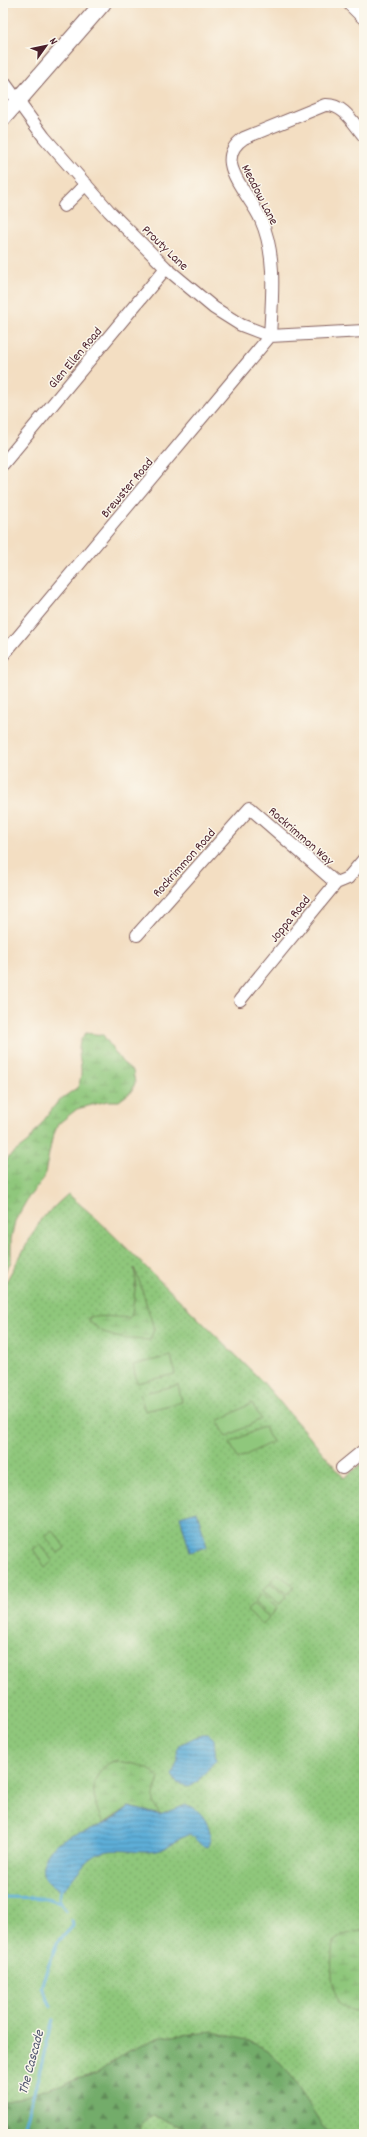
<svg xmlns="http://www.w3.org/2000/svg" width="367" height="2137" viewBox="0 0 367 2137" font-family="Dekko,sans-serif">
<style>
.grass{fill:url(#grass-dots);stroke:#6c7353}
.forest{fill:url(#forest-firs);stroke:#5e664b}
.wetland{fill:url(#wetland-marsh);stroke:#6c7353}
.garden{fill:#8fc77b;stroke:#6c7353}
.water{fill:url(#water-rules);stroke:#546682}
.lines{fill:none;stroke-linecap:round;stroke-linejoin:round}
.stream{stroke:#5daed8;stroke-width:3}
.minor-casing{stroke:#856260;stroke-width:14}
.major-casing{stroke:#856260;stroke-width:18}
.minor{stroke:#fff;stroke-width:12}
.major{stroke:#fff;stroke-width:16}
.labels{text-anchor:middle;stroke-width:3;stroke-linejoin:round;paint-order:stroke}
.street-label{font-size:13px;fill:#4a1f2b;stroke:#fbf7ec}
.water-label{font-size:14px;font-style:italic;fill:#525870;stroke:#fbf7ec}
</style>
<defs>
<pattern id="grass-dots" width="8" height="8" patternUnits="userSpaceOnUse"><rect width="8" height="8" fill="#8fc77b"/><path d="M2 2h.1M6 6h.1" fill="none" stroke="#7daa6a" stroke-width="1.8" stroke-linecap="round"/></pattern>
<pattern id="forest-firs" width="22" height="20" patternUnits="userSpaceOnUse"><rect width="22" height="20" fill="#73ac6b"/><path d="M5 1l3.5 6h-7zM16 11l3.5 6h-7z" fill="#608b58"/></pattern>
<pattern id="wetland-marsh" width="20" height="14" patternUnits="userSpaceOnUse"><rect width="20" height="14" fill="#8fc77b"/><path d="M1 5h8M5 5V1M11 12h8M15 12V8" fill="none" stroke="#7daa6a"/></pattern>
<pattern id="water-rules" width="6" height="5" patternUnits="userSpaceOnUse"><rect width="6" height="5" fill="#5daed8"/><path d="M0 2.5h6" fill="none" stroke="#4f8daf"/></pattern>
</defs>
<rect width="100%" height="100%" fill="#fbf7ec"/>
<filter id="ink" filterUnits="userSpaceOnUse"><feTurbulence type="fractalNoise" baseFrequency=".025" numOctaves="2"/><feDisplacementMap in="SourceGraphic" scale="8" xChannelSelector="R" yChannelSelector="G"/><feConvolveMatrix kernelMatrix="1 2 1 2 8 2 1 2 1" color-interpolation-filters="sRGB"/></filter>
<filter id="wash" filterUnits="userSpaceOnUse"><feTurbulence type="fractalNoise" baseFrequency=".012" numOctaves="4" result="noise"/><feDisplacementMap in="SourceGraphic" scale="16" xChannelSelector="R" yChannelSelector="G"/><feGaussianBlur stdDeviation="0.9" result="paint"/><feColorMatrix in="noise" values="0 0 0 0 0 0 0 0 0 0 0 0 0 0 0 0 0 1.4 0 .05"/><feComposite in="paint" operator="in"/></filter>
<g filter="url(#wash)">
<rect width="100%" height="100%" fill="#f3dec2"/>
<!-- grass -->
<path class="grass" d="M68 1194 97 1219 262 1381 344 1478 364 1462V2134H3V1287L41 1219Z"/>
<!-- forest -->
<path class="forest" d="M213 2032 247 2040 268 2050 293 2078 323 2127 332 2134H224L204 2128 189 2131 154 2115 140 2124 139 2134H3V2103L97 2073 127 2052 160 2037Z"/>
<!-- wetland -->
<path class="wetland" d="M86 1033 103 1035 122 1062 133 1071 135 1083 131 1092 119 1101H107L77 1109 58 1124 52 1139 44 1178 28 1198 15 1221 11 1239V1262L3 1275V1164L11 1155 28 1142 58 1101 78 1087C79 1083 81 1079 81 1075 82 1059 73 1046 86 1033Z
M134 1268 140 1283 154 1329 150 1340C129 1339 110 1340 94 1325 90 1323 89 1322 88 1318 103 1315 115 1317 129 1318L132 1315 136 1281Z
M113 1761C130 1763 148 1764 159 1778 154 1796 150 1798 160 1815L129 1807 103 1824C93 1800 85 1776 113 1761Z
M364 1930V2005L355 2011C351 2010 346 2008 343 2006 329 1993 331 1959 333 1942L343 1935Z"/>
<!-- garden -->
<path class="garden" d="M171 1356 175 1374 137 1383 133 1365Z
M178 1385 182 1402 145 1411 140 1394Z
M252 1403 261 1419 226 1437 218 1421Z
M264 1426 272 1442 238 1459 230 1443Z
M53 1530 65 1548 58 1553 45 1536Z
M41 1544 53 1562 45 1567 33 1549Z
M277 1573 294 1586 287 1594 271 1581Z
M270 1583 286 1596 280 1604 263 1591Z
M261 1594 277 1608 271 1616 254 1602Z
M253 1604 269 1617 263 1625 247 1611Z"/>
<!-- water -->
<path class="water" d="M197 1511 207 1547 190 1552 180 1516Z
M202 1734H208L214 1739 216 1760 198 1781 188 1786 177 1783 172 1775 178 1760 177 1752 179 1745Z
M186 1805C202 1807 217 1834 207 1847L201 1845 190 1834C178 1838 168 1849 157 1851 136 1855 112 1844 92 1857 80 1865 73 1882 61 1891 51 1886 40 1878 43 1865 51 1834 82 1835 106 1823 114 1819 122 1812 129 1807L160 1815Z"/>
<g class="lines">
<!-- stream -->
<path class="stream" d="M61 1888 59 1899 66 1911
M3 1897 46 1898 60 1902
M51 2006 41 1986 57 1943 73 1926 72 1921
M23 2134 53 2020"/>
</g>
</g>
<g filter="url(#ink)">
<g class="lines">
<defs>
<path id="minor" d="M3 81 44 137 109 211 166 268 214 308 241 325 270 336 364 331
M64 206 86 184
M3 464 166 268
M3 655 270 336C272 298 277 256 261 220 254 203 234 182 231 164 229 153 235 144 244 138L325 105C344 104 353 123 364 136
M137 935 250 808 336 883
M240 1000 336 883 348 878 364 859
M342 1468 364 1450"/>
<path id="major" d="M351 3 364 16
M3 118 103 3"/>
</defs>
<!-- minor casing -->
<use href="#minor" class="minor-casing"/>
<!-- major casing -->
<use href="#major" class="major-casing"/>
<!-- minor -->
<use href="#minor" class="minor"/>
<!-- major -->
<use href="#major" class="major"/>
</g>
</g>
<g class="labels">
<!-- street labels -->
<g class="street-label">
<text transform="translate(261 194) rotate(63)" y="5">Meadow Lane</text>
<text transform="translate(166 247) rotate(44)" y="5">Prouty Lane</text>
<text transform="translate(74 357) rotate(-50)" y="5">Glen Ellen Road</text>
<text transform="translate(126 487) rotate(-50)" y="5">Brewster Road</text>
<text transform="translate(302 835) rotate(41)" y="5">Rockrimmon Way</text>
<text transform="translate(183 862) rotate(-48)" y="5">Rockrimmon Road</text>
<text transform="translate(289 918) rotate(-51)" y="5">Joppa Road</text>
</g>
<!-- water labels -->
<g class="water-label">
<text transform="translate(30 2062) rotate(-75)" y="5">The Cascade</text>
</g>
</g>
<!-- margin -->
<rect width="367" height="2137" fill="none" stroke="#fbf7ec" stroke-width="16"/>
<!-- north arrow -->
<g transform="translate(46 46) rotate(57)" stroke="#fbf7ec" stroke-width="3" paint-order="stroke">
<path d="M0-3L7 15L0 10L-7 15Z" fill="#4a1f2b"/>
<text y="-6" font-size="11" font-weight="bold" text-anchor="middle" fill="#4a1f2b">N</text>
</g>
</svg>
